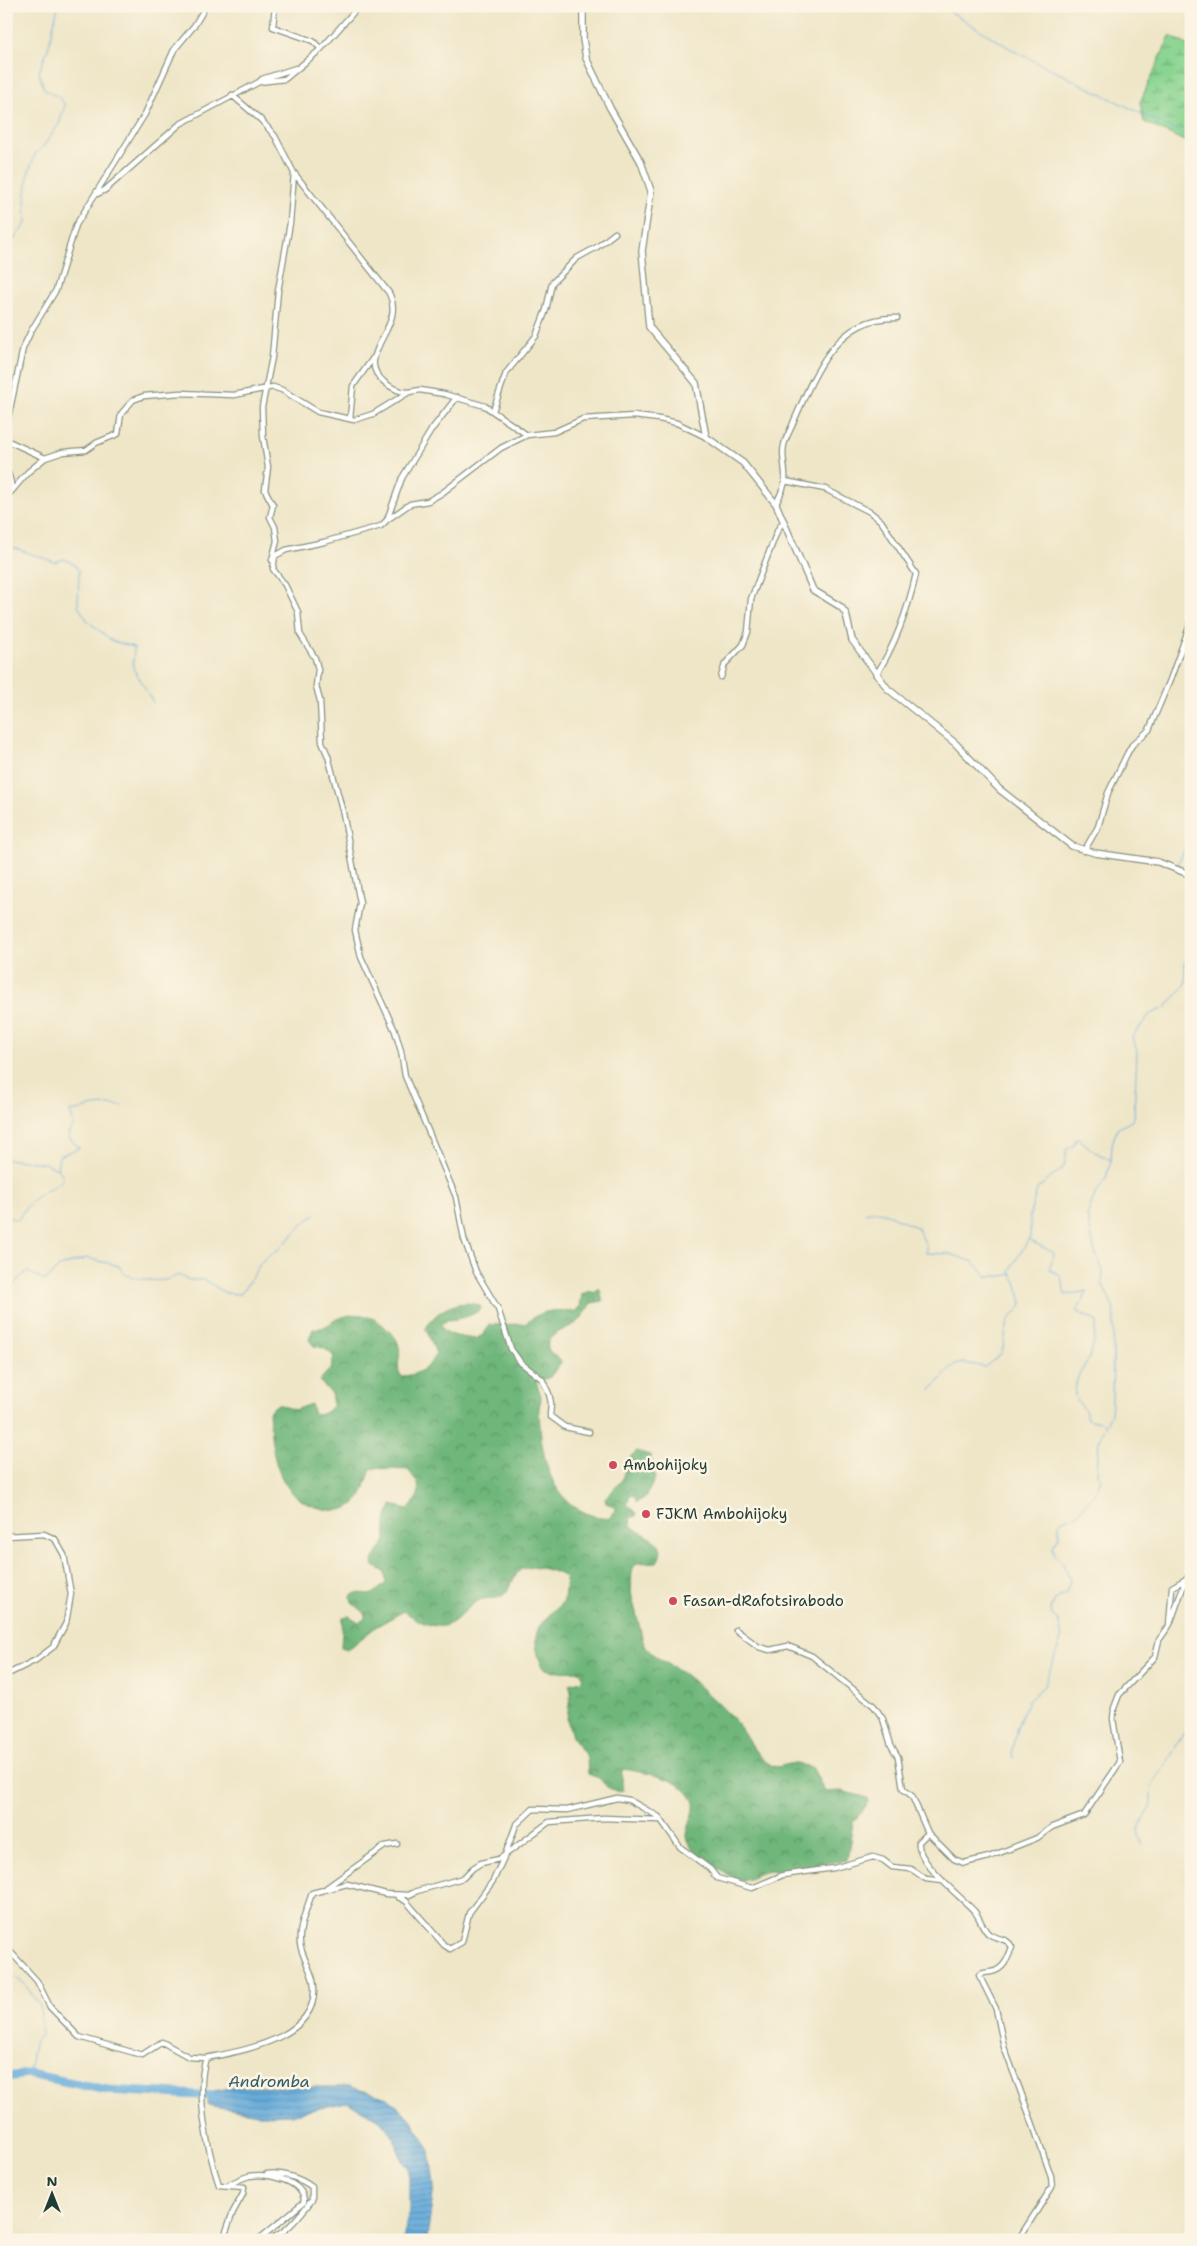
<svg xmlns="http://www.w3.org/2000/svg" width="1197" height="2246" viewBox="0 0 1197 2246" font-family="'Shantell Sans',sans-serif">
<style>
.forest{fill:url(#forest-crowns);stroke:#467a57}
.wetland{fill:url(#wetland-marsh);stroke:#548862}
.water{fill:url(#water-rules);stroke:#427488}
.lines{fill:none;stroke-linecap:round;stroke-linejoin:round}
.stream{stroke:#65abdb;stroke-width:1}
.river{stroke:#65abdb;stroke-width:9}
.street-casing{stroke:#87927e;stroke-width:7}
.secondary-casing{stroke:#87927e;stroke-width:8}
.street{stroke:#fff;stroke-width:4.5}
.secondary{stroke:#fff;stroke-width:5.5}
.poi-dot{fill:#d1495b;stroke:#fcf5e5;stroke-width:2}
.labels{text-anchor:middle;stroke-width:5;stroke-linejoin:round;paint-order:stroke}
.poi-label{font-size:15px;fill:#1f3d34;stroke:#fcf5e5;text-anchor:start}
.water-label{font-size:16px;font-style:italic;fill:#345e66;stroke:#fcf5e5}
</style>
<defs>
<pattern id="forest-crowns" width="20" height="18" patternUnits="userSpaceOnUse" patternTransform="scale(1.25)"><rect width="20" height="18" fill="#6eb67a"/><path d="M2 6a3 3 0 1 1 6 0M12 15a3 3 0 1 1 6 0" fill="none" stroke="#5a9565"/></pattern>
<pattern id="wetland-marsh" width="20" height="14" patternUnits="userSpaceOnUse" patternTransform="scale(1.25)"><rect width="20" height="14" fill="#89d490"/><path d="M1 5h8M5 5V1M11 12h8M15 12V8" fill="none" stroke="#6fad76"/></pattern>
<pattern id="water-rules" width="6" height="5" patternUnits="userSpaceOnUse" patternTransform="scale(1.25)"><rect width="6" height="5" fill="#65abdb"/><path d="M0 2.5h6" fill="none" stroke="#538cb2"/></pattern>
</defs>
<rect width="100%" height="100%" fill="#fcf5e5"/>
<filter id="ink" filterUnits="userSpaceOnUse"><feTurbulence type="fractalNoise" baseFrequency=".02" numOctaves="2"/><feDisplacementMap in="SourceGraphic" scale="10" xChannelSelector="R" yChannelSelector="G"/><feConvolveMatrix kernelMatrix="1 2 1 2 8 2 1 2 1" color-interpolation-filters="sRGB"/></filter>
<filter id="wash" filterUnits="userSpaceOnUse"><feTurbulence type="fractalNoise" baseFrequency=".0096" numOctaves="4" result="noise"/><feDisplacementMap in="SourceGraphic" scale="20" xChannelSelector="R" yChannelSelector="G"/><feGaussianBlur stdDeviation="1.12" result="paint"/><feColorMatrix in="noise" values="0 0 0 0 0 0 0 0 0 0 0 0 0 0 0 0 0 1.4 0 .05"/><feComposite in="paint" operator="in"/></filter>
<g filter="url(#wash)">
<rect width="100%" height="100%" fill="#efe6c8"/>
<!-- forest -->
<path class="forest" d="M599 1288 603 1301 591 1303C587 1309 584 1315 580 1320 573 1328 544 1333 548 1348 549 1353 558 1357 561 1362L550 1377 536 1382C538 1387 540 1392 541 1397 541 1402 538 1407 539 1412 541 1447 546 1494 582 1511 590 1515 601 1520 611 1518L615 1510 614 1506 606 1503 605 1499 622 1480 628 1459 637 1451 650 1455 655 1478 646 1497 637 1502 634 1495 630 1496 627 1504 636 1512V1516L630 1518 631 1525C643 1538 671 1539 657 1562L638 1563 632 1568 631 1593 644 1645C654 1659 671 1664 684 1674 702 1688 720 1704 735 1721 748 1735 753 1756 771 1765 778 1769 782 1765 789 1764 796 1763 805 1766 812 1767L825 1792 841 1791 868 1798 869 1802 853 1822 847 1860 757 1873C753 1877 750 1880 744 1880 730 1880 693 1854 688 1841 683 1828 699 1812 693 1800 680 1776 647 1774 624 1769L621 1773 624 1790 618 1792 607 1787 599 1778 588 1774 587 1757 572 1737 567 1719 571 1690 569 1684 581 1681 583 1676 580 1671 553 1672 542 1667C529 1629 537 1627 564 1601L566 1578C558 1570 527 1563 519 1571 512 1578 510 1591 502 1596 495 1600 486 1597 480 1600 468 1605 462 1616 453 1622 436 1633 417 1620 404 1611L377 1626 347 1650 341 1647 343 1617 349 1616 359 1622 365 1619V1613L352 1602 351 1596 356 1593 373 1594 386 1583 385 1572 374 1566 373 1560 386 1540V1521L392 1505 408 1509C424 1492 421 1486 408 1470L372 1468C366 1479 366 1491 358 1500 347 1511 338 1512 324 1509 275 1499 272 1453 269 1411L278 1404 294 1410 311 1404 314 1415C323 1415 327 1412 333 1405L331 1393 319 1381 331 1368 334 1357C329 1350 322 1347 314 1346L309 1340 313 1329C330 1328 328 1322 340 1318 360 1310 376 1317 389 1331 392 1335 397 1339 398 1343 403 1355 394 1365 401 1376 416 1376 431 1368 436 1353L426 1329C433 1311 461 1297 480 1306V1310C469 1317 459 1319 447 1320L441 1326C446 1337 465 1337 475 1339L483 1335 490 1325 525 1324C542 1310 552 1309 574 1312L580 1307 582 1294 590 1291 594 1293Z"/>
<!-- wetland -->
<path class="wetland" d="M1170 36 1191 47V144L1144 122 1140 102Z"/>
<!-- water -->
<path class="water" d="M236 2087H351L388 2098 411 2119 430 2151 434 2186 427 2240H403L409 2211V2168C399 2158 398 2146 391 2133 382 2117 362 2110 346 2102L294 2114 263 2115 207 2105 208 2092Z"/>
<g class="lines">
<!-- stream -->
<path class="stream" d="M941 6 1016 52 1191 138
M6 256 12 242 26 223 25 203 28 174 35 154 42 148 59 124 65 105 60 98 44 89 39 72 48 49 58 6
M6 317 11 324 6 347
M6 545 55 562 64 559 74 564 79 571 78 606 88 621 112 641 134 647 133 668 153 702
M1191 775 1189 778 1186 847 1178 863 1180 866 1191 870
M6 1159 44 1163 57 1169 59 1156 79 1148 69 1138 68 1133 74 1125 70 1111C78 1112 80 1110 86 1108 96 1105 112 1104 122 1106
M865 1213C884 1207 899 1222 917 1227L926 1245V1253L950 1254 974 1262 987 1276H1004L1011 1274
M6 1216 18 1220C23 1211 29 1202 38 1196 47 1189 56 1187 64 1178L58 1168
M1029 1240 1054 1253 1049 1270C1065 1275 1061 1280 1065 1295L1088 1291 1077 1311 1097 1322C1094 1332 1095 1341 1092 1350 1085 1371 1074 1373 1075 1397L1085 1410 1087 1419 1104 1423
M6 1282 13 1285 27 1271 43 1280 48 1279 59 1267 87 1258 119 1266 125 1275C142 1279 162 1285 178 1275L189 1280H205L225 1293 241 1294 262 1261 280 1248 302 1225 315 1215
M931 1390 954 1365 965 1363 985 1367 1002 1353 1008 1321 1021 1307 1022 1302 1016 1282 1010 1272 1012 1267 1030 1237V1214L1037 1189 1063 1168 1066 1160V1150L1074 1145 1076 1139 1078 1138 1095 1152 1111 1160
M1013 1758 1012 1750 1017 1727 1028 1701 1044 1686 1062 1637 1058 1621 1052 1615 1051 1608 1055 1600 1066 1593 1070 1580 1062 1562 1055 1556 1053 1546 1059 1537V1524L1062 1520 1077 1515 1097 1489 1101 1479 1097 1474 1099 1440 1111 1413 1112 1402 1114 1310 1102 1283 1103 1271 1095 1252 1087 1216 1095 1194 1106 1179 1111 1160 1112 1144 1117 1129 1133 1120 1134 1117 1137 1051 1132 1037 1150 1014 1165 1008 1183 988 1186 983 1185 964 1191 939
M1143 1845C1133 1829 1143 1821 1151 1808 1150 1781 1153 1783 1167 1762 1174 1752 1178 1741 1185 1732L1191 1734
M6 1964 12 1976 24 1983 40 2006 42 2034 34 2043 29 2074"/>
<!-- river -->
<path class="river" d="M6 2077 29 2074 107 2090 219 2096"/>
</g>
</g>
<g filter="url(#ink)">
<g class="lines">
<defs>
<path id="street" d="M275 6 273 27 313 41 321 49
M259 82 262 79 296 68
M232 95 261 120 275 136 294 173 290 223 278 291 272 357 262 407 263 436 268 467 265 490 273 505 270 517 275 527 277 541 272 560
M294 173 389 293C402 319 378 336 374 360 371 377 394 392 408 392
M95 195 105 190 180 124 259 82 285 79 321 49 359 6
M457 397 432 429 402 478 387 520 381 526 324 542 286 550 275 556 273 569 285 585 298 612 300 634 315 658 318 669 316 686 320 701 322 742 328 756 343 813 360 903 355 930 361 957 395 1031 401 1051 405 1076 456 1197 464 1239 476 1272 498 1309 511 1349 521 1363 542 1379 549 1394 551 1403 550 1416 565 1427 589 1432
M493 411 506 373 536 336 546 310 552 283 577 258 597 247 615 233
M350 419 353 386 373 358
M6 428 23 348 31 331 56 290 76 225 145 114 174 50 194 26 206 6
M6 440 45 458
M6 469C10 478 15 488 6 495
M785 481 825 489 870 512 881 521 916 574C908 609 896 644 876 675
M10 493 28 472 45 458 63 452 86 450 96 443 118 434 121 414 133 400 144 396 180 393 234 395 273 387 282 390 318 412 354 420 373 414 409 392 420 390 444 394 485 406 527 435
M776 504C779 496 785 488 785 479 786 467 781 457 784 445 786 437 791 429 794 421 814 375 837 315 897 318
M387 520 410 504 428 501 442 493 501 448 527 435 554 432 583 419 634 416 659 419 677 423 706 437
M721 677 725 664 743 645 748 632 751 599 778 529 784 521
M1084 851 1098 827 1108 793 1127 754 1132 745 1149 730 1170 680 1191 622
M6 1536 44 1534 55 1539 64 1555 71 1594 66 1623 53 1647 36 1660 6 1675
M1170 1624 1186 1579
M736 1630 759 1647 770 1650 788 1646 812 1656 874 1706 883 1719 891 1745 898 1757 903 1789 912 1796 928 1833
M326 1888 385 1846 397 1844
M398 1897 406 1901 444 1945 450 1949 462 1942 469 1913 493 1881 505 1855 549 1822 603 1818 660 1820
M6 1947 37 1981 50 2007 79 2037 142 2055 162 2042 189 2057 206 2058
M267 2174C282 2172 300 2178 312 2187V2200C299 2216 288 2232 268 2240
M230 2184C236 2181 242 2178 249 2176 267 2173 304 2180 304 2202L258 2240
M223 2240 233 2212 243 2194 244 2187 219 2185C208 2152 195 2092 206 2058 246 2050 324 2037 313 1980 310 1968 302 1956 300 1944 298 1927 307 1909 312 1893L347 1884 386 1894 409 1895 417 1891 463 1878 473 1868 481 1863 499 1859 505 1855 516 1825 533 1809 567 1810 617 1798 629 1800 659 1817 680 1847 710 1869 717 1878 752 1888 783 1875 834 1868 873 1857 883 1860 892 1867 911 1869 926 1879 943 1881
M1018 2240 1052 2187 1051 2176 1032 2122 1004 2047 996 2009 979 1975C984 1972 986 1973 991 1972 1004 1970 1008 1958 1012 1947 1007 1937 997 1940 989 1934 983 1930 980 1918 975 1912 962 1897 915 1862 919 1842L928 1833 954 1859 964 1863 989 1857 1037 1838 1052 1827 1084 1815 1120 1762 1113 1719 1114 1708 1119 1695 1155 1657 1159 1640 1169 1626 1172 1587 1186 1579 1191 1574"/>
<path id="secondary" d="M583 6V39L586 58 610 108 641 162 651 191 642 251 649 327 696 383 706 437 743 463 776 504 813 590 841 607 846 614 852 640 888 689 955 743 999 789 1072 846 1095 853 1158 862 1191 875"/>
</defs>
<!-- street casing -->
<use href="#street" class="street-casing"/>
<!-- secondary casing -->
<use href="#secondary" class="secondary-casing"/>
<!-- street -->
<use href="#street" class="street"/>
<!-- secondary -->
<use href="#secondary" class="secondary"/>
</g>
</g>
<!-- markers -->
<g class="poi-dot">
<circle cx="613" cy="1465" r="5"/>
<circle cx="646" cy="1514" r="5"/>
<circle cx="673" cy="1601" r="5"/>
</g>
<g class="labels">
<!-- poi labels -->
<g class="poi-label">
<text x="623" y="1470">Ambohijoky</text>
<text x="656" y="1519">FJKM Ambohijoky</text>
<text x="683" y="1606">Fasan-dRafotsirabodo</text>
</g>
<!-- water labels -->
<g class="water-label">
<text x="269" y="2087">Andromba</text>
</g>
</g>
<!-- margin -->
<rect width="1197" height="2246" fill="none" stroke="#fcf5e5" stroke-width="25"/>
<!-- north arrow -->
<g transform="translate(52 2194)" stroke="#fcf5e5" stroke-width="4" paint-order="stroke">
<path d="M0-4L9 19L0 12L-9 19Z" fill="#1f3d34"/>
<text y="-8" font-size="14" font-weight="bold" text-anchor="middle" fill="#1f3d34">N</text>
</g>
</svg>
